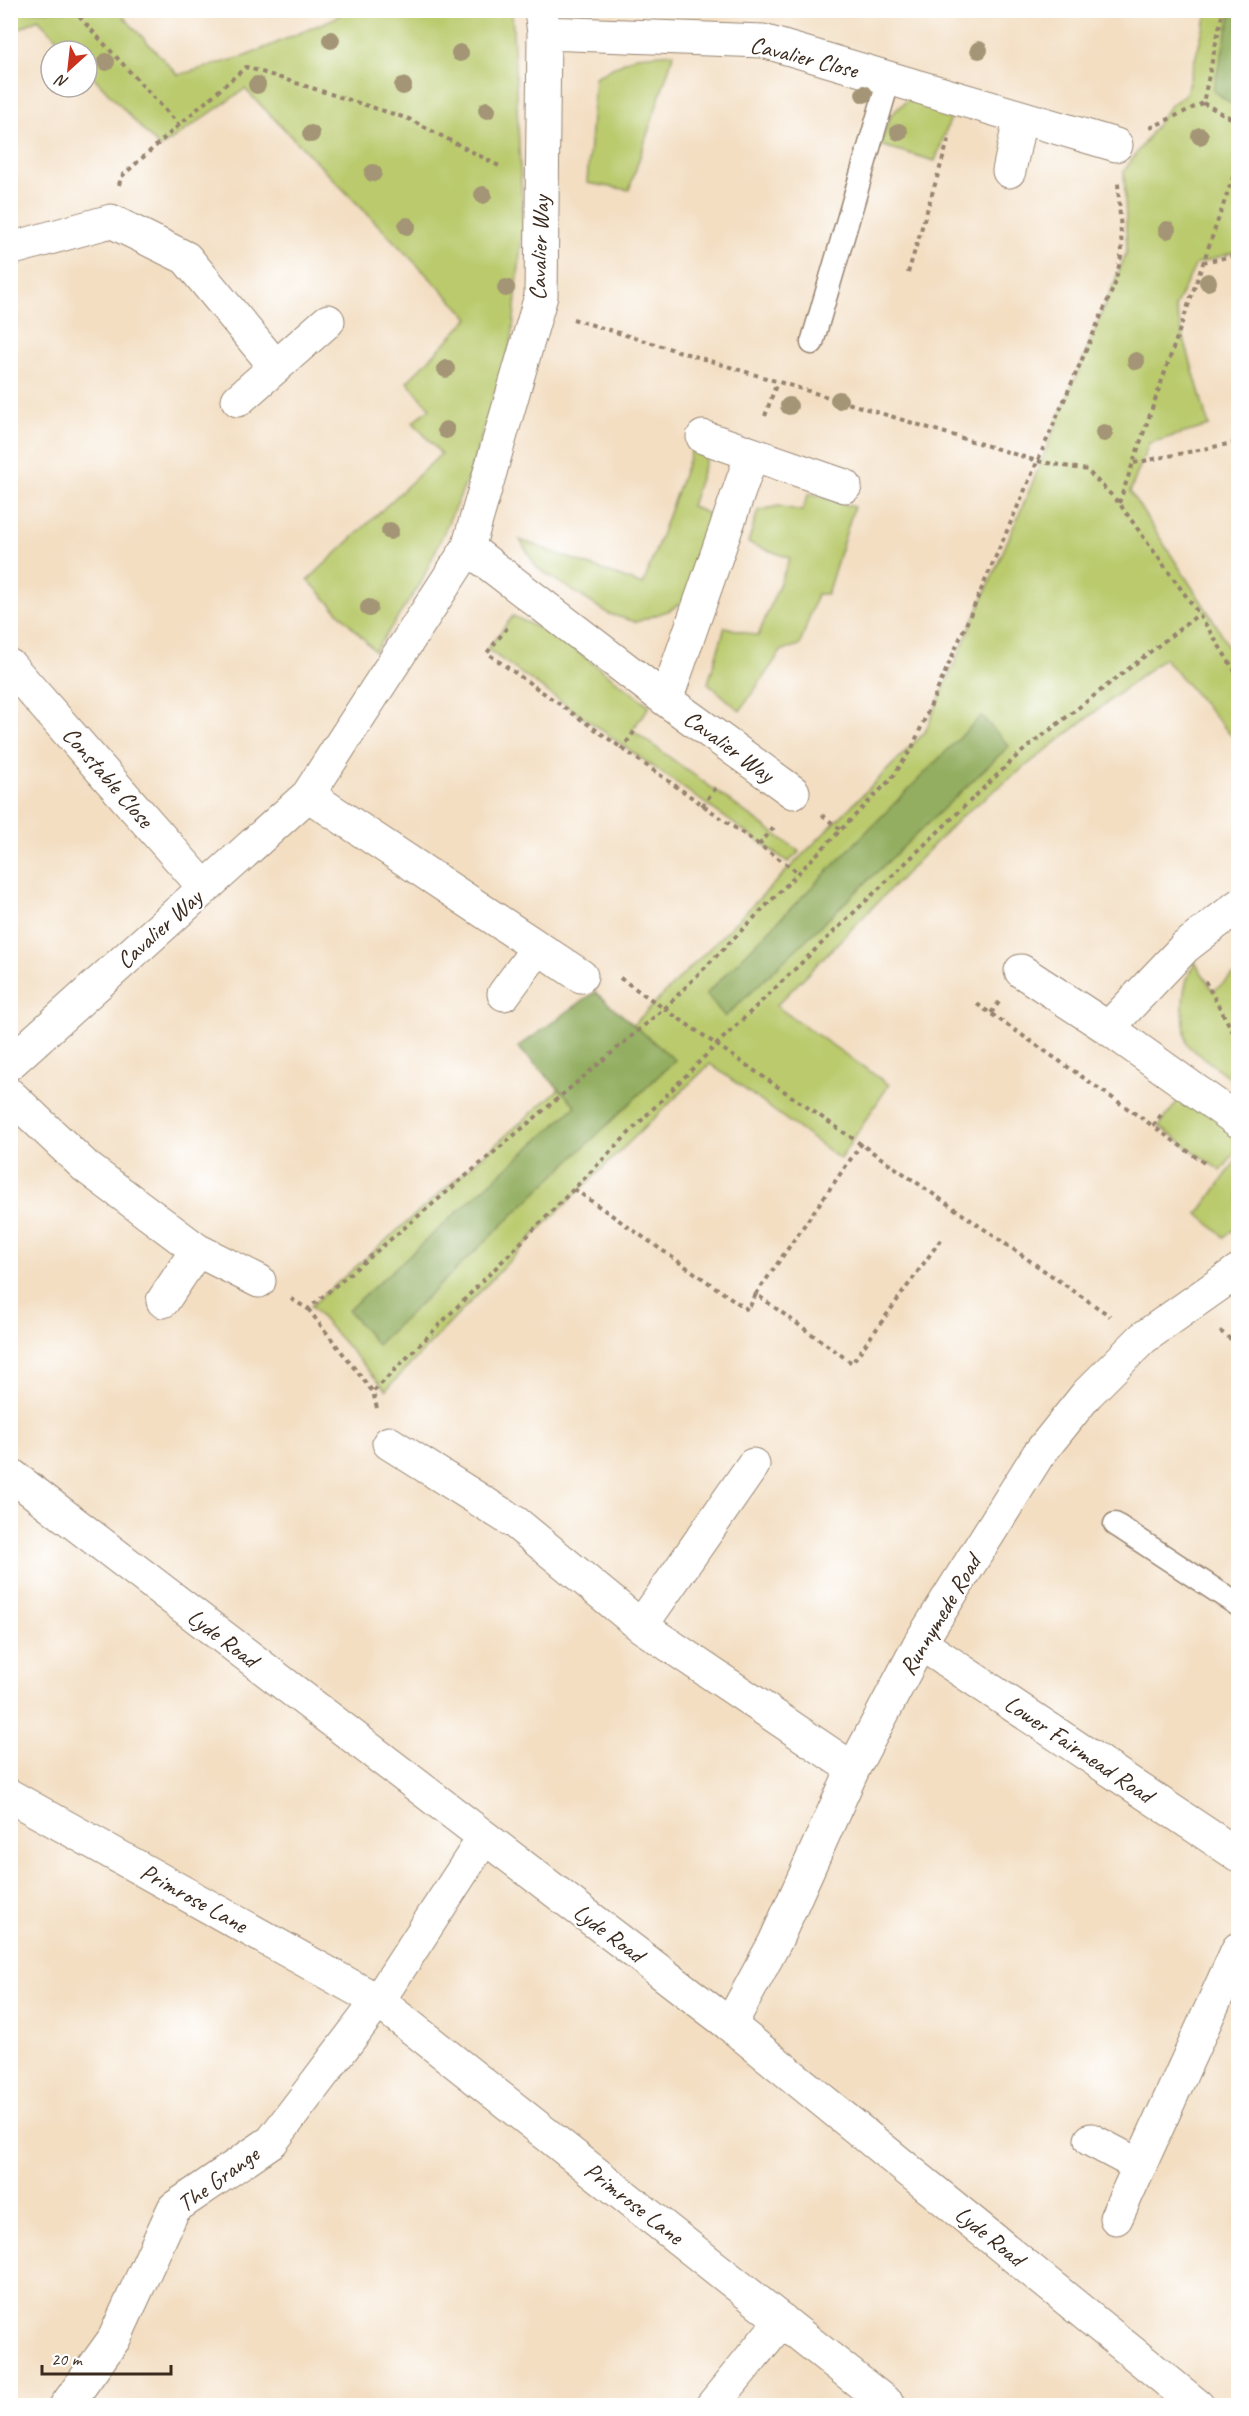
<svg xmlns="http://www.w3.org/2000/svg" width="1249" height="2416" viewBox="0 0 1249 2416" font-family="Caveat,sans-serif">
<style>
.green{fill:#baca6d;stroke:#7a7a46;stroke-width:1.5}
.forest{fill:#93ae60;stroke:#676c3f;stroke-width:1.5}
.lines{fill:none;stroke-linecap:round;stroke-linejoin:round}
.lane-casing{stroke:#978470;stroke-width:25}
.street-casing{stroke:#978470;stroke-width:35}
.secondary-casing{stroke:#978470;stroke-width:35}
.path{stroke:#978470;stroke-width:4;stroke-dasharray:4.5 4.5;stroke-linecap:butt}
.lane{stroke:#fff;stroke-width:22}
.street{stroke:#fff;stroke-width:33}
.secondary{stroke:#fff;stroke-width:33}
.tree{fill:#a39575}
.labels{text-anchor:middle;stroke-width:4.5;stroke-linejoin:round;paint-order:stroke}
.street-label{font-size:24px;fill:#3b2a1e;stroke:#fff}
</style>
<rect width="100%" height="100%" fill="#fff"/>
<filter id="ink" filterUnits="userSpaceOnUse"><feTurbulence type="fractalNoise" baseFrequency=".0167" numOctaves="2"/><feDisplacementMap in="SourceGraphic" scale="12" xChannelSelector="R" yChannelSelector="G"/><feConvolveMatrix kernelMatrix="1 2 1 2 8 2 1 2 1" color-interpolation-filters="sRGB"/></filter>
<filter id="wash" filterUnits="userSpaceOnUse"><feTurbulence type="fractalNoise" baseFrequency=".008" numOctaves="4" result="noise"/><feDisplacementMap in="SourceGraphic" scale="24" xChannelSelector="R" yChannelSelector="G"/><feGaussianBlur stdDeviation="1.35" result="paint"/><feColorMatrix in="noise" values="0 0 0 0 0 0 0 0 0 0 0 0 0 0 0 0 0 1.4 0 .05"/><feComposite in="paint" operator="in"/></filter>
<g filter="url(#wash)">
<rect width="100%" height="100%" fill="#f3dec2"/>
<!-- green -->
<path class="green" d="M11 11H118L178 75 246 56 335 18 345 11H512L523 223 512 339 469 476 421 583 375 651 308 580 441 454 413 422 430 408 407 382 469 318 245 89 160 148 87 70V51H69L38 19 11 33Z
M1208 11H1238V251L1196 264 1175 307 1209 426 1149 443 1130 492 1216 624 1238 666V743L1164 658 962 816 776 1006 889 1085 840 1159 710 1064 540 1229 386 1390 311 1306 639 1019 925 732 1027 496 1127 251 1124 171 1170 106 1186 93Z
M674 53 629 190 587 183 595 77 636 56Z
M916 92 955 106 935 161 880 145 891 115Z
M696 439 711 444 691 506 721 520 693 596 670 610 636 622 609 614 537 568 520 540 643 585Z
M809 493 854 507 827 594H817L800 645 782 650 740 711 708 683 725 627 758 636 790 558 748 543 758 511 778 506 802 511Z
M513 616 559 638 650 706 632 730 800 852 788 862 487 649Z
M1195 962 1213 991 1238 972V1084L1187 1045C1182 1016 1179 987 1195 962Z
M1186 1090 1238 1134V1149L1221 1171 1159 1126Z
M1238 1158V1226L1224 1237 1198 1214Z"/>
<!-- forest -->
<path class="forest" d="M1232 11H1238V97L1235 107 1213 90Z
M981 716 1009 746 725 1017 706 994Z
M595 992 675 1060 377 1345 348 1310 576 1106 518 1047Z"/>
</g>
<g filter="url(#ink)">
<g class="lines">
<defs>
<path id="lane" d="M812 343 889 79
M1115 1524 1238 1605"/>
<path id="street" d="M544 33 763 41 1116 145
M1009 171 1020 119
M10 249 111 221 186 258 276 367
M238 400 328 321
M703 437 845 486
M468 548 666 700 752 454
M10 666 205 888
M666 700 793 792
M308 795 581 976
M1238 906 1185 947 1108 1028 1238 1121
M1021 971 1108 1028
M504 994 537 949
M10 1063 308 795 468 548 541 296 544 33 541 10
M10 1095 86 1167 197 1250 259 1281
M163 1301 197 1250
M389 1443 516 1523 641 1626 853 1769
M641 1626 753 1465
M920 1643 1238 1855
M10 1796 378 2001 890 2406
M730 2025 775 1942 853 1769 920 1643 1038 1455 1087 1394 1143 1338 1238 1271
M1091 2140 1140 2166
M1116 2218 1238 1949
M66 2406 114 2339 174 2208 272 2141 378 2001 484 1838
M712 2406 782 2320"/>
<path id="secondary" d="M10 1474 730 2025 1198 2406"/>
</defs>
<!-- lane casing -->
<use href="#lane" class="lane-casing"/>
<!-- street casing -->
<use href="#street" class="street-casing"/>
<!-- secondary casing -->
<use href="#secondary" class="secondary-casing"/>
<!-- path -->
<path class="path" d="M73 10 179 125 246 67 409 119 503 168
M10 16 21 10
M1203 103 1238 122
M1150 128 1203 103 1223 10
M119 185 121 177 179 125
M1203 262 1238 255
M908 273 950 135
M573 319 1037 461 1087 470 1119 503 1199 614 1238 676
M765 416 777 382
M1134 463 1238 442
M1119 503 1238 163
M507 628 487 653 799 873
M621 750 637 728
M702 806 718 785
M822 815 841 830
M759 845 776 825
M620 978 1110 1316
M1205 981 1238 1041
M977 1004 1153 1126
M991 1013 999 1002
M1161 1115 1153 1126 1207 1165
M862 1143 756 1294 852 1363 942 1238
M574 1189 748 1310 756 1294
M291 1299 308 1309 665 1008 892 778 912 748 1115 284 1122 252 1118 183
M308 1309 373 1392
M1220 1331 1238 1345
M377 1408 373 1392 718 1043 1019 754 1199 614"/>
<!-- lane -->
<use href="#lane" class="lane"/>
<!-- street -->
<use href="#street" class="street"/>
<!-- secondary -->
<use href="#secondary" class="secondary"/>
</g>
<!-- trees -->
<g class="tree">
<circle cx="331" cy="40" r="9"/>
<circle cx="979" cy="50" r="9"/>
<circle cx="460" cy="53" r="9"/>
<circle cx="106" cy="62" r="9"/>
<circle cx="257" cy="85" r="9"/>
<circle cx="403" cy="86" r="9"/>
<circle cx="864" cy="94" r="9"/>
<circle cx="487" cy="110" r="9"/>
<circle cx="899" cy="132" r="9"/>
<circle cx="311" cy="134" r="9"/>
<circle cx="1200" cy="136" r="9"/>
<circle cx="373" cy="173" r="9"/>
<circle cx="483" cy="195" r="9"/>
<circle cx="407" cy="226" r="9"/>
<circle cx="1167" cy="230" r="9"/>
<circle cx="1208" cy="282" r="9"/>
<circle cx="506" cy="288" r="9"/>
<circle cx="1136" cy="361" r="9"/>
<circle cx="446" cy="369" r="9"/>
<circle cx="839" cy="400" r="9"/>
<circle cx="789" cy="406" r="9"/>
<circle cx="446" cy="430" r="9"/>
<circle cx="1104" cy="433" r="9"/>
<circle cx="390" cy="531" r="9"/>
<circle cx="369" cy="608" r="9"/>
</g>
</g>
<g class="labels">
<!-- street labels -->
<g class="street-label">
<text transform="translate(804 57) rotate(14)" y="8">Cavalier Close</text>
<text transform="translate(539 248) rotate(-88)" y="8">Cavalier Way</text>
<text transform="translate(729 746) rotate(36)" y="8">Cavalier Way</text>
<text transform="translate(108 777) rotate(49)" y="8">Constable Close</text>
<text transform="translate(159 929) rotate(-42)" y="8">Cavalier Way</text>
<text transform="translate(940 1615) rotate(-59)" y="8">Runnymede Road</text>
<text transform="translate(223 1638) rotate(37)" y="8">Lyde Road</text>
<text transform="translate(1079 1749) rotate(34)" y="8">Lower Fairmead Road</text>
<text transform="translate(194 1898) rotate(29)" y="8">Primrose Lane</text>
<text transform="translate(609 1933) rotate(37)" y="8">Lyde Road</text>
<text transform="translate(218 2179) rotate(-36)" y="8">The Grange</text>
<text transform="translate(634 2203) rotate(38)" y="8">Primrose Lane</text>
<text transform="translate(990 2236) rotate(39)" y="8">Lyde Road</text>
</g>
</g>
<!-- margin -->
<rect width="1249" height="2416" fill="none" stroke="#fff" stroke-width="36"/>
<!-- north arrow -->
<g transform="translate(69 69) rotate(207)"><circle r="28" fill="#ffffff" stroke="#b1aaa5" stroke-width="1.5"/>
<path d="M0-4.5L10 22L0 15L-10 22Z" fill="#c8321e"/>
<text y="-9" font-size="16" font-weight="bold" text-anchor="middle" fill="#3b2a1e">N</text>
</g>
<!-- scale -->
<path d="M42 2365v9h129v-9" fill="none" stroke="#3b2a1e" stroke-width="3"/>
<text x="51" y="2365" font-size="18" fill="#3b2a1e" stroke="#ffffff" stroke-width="4.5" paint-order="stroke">20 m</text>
</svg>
